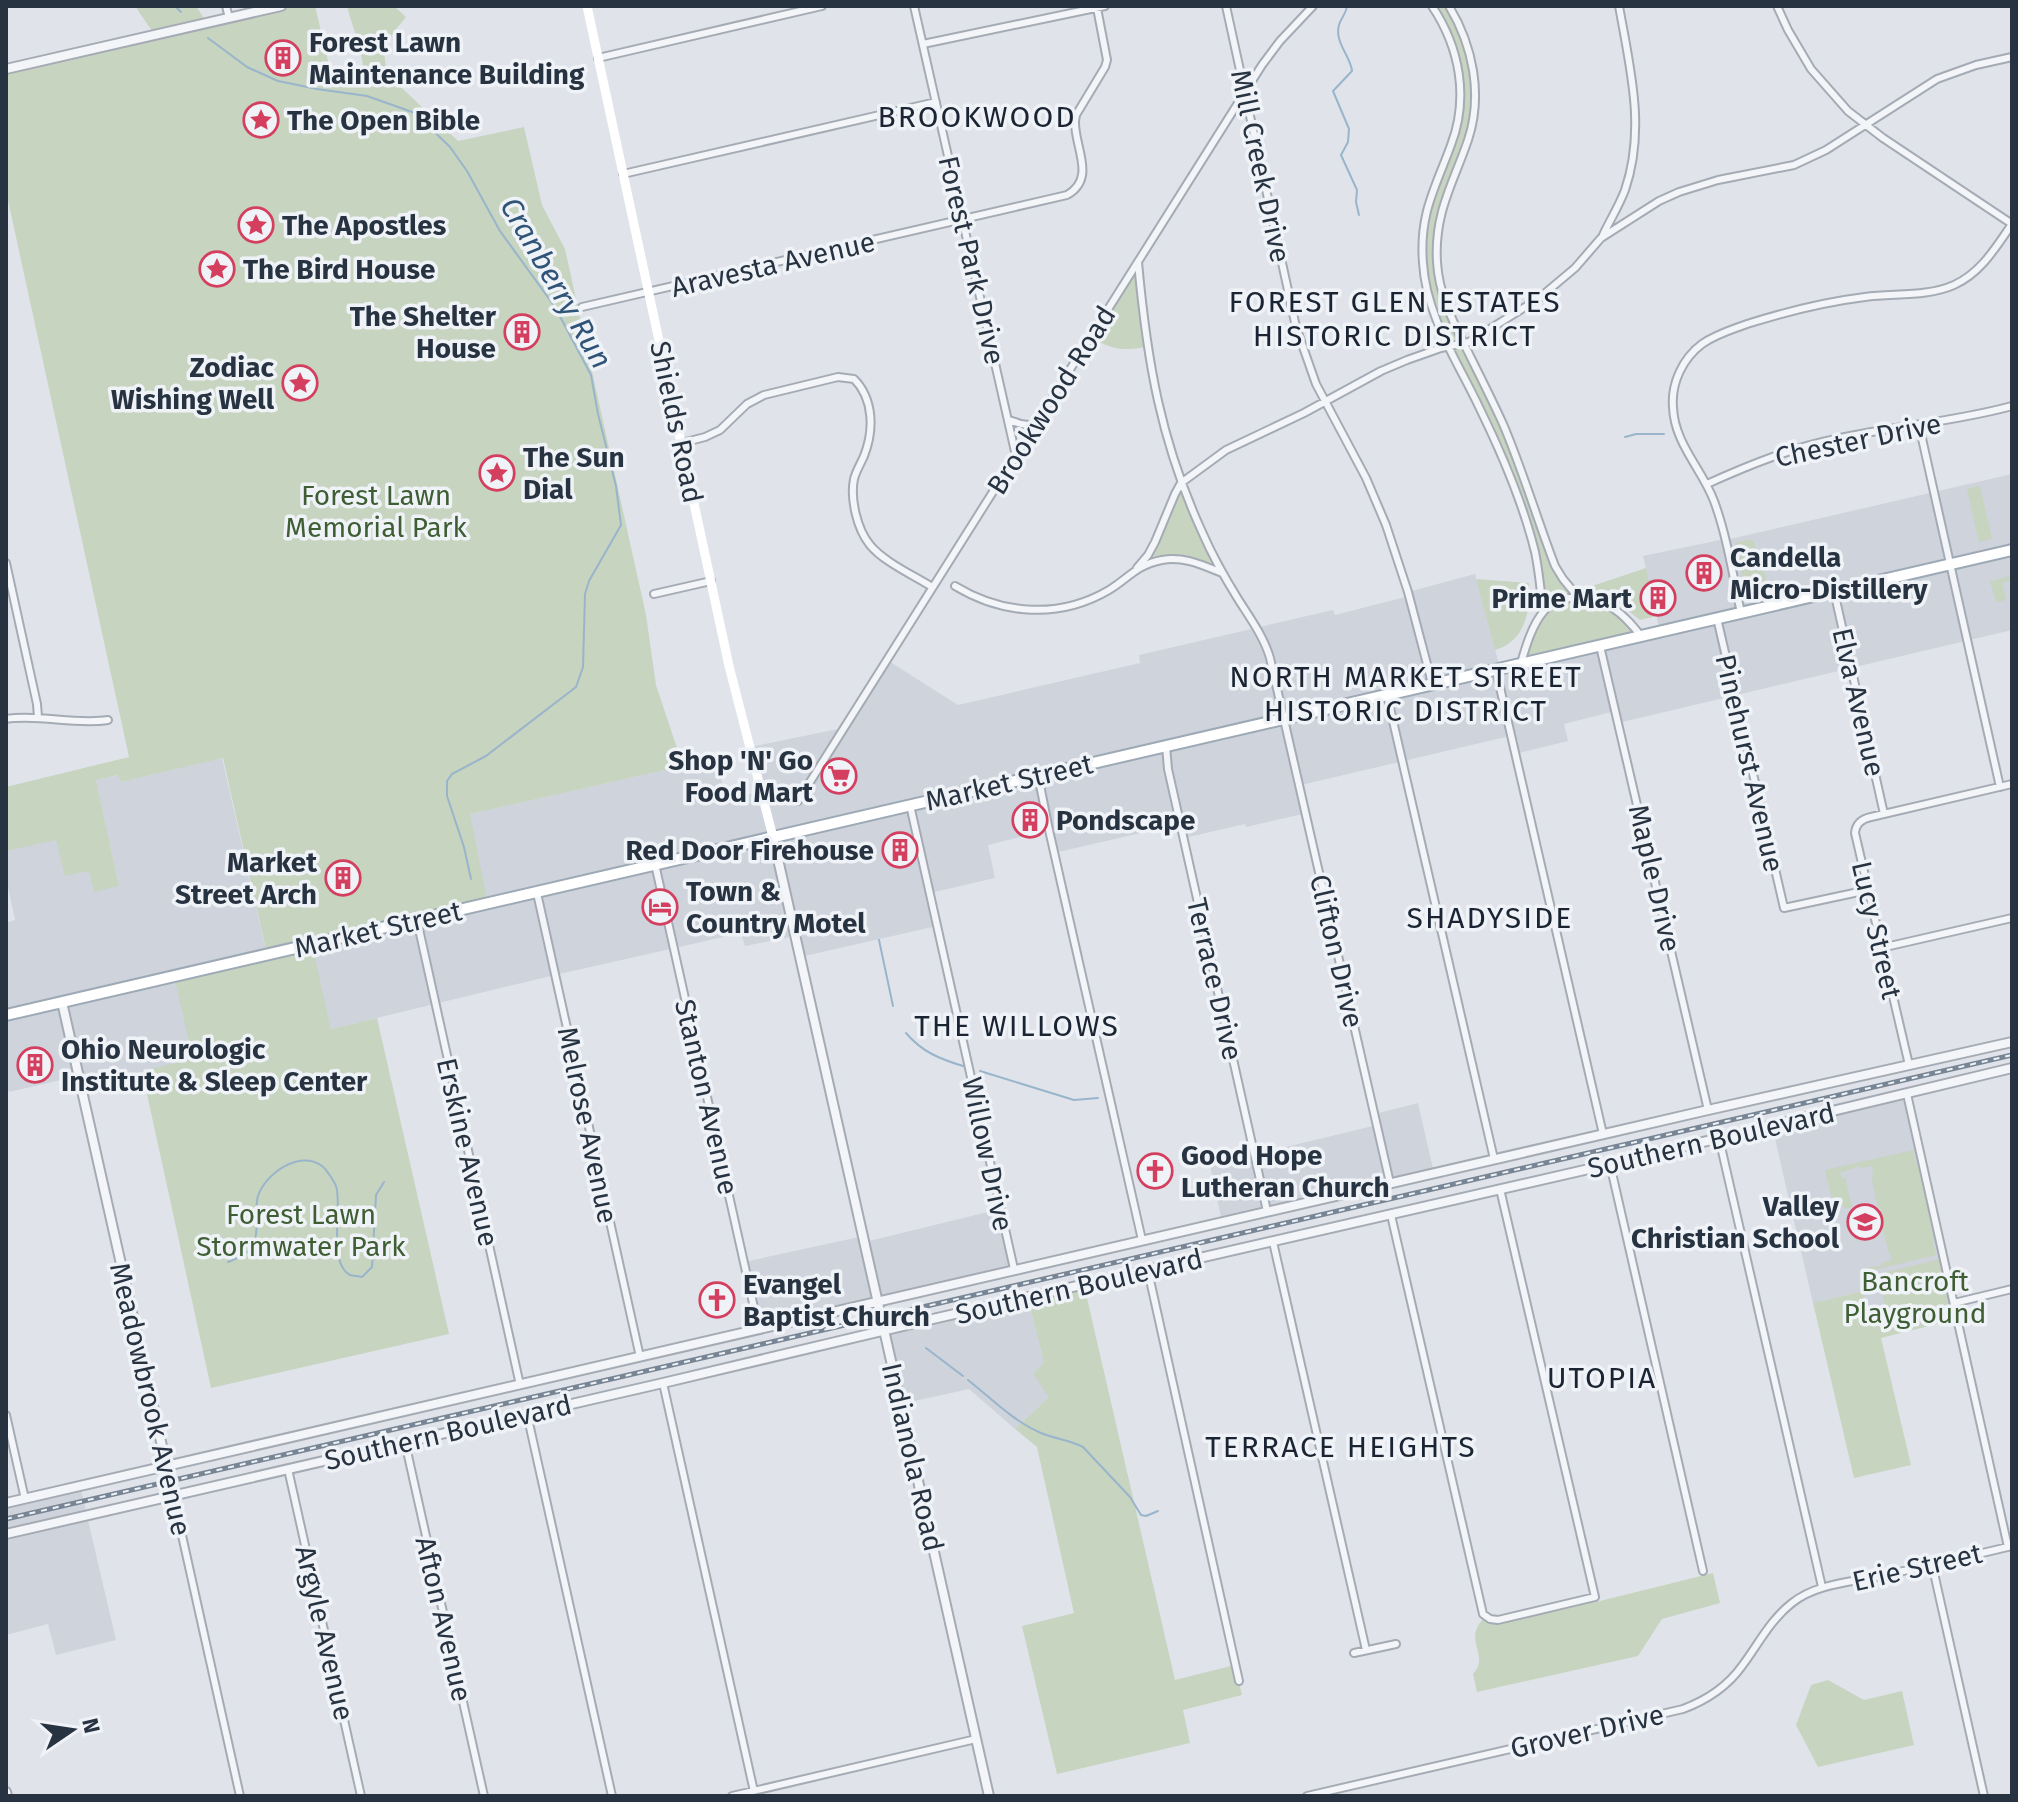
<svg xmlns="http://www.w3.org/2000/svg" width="2018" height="1802" viewBox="0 0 2018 1802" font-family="'Fira Sans',sans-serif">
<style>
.built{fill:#ced3dc}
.green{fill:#c7d4c0}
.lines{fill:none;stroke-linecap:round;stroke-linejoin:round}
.stream{stroke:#99b5cb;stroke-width:2}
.minor-casing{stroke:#a5abb4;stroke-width:10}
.tertiary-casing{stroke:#a5abb4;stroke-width:12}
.primary-casing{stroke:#9ea9b6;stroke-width:14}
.minor{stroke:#f3f5f8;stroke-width:6}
.tertiary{stroke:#f3f5f8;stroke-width:8}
.secondary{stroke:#fff;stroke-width:9}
.primary{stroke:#fff;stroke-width:10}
.rail-casing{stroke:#788594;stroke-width:5}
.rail{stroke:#eff3f7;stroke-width:2;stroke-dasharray:6;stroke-linecap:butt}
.labels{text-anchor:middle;stroke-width:7;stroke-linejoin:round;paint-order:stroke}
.poi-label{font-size:28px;font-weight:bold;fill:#283342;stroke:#eff3f7;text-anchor:start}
.street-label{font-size:28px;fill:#283342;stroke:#eff3f7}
.park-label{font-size:28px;fill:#3f5e34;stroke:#eff3f7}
.neighbourhood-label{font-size:30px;letter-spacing:2px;fill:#1a2432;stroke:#eff3f7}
.water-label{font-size:30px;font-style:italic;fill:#305478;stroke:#eff3f7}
</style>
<rect width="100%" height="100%" fill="#e0e4ea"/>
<!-- built -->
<path class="built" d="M2012 474V630L1618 723 1615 711 1564 724 1568 741 1515 754 1510 736 1301 785 1307 813 1246 827 1245 824 1184 838 1180 824 1054 853 1048 830 988 845 995 878 930 893 937 926 800 957 796 936 745 946 741 933 555 975 331 1029 311 944 470 814 683 766 685 774 718 767 726 799 760 792 750 747 843 728 887 660 958 705 1140 663 1139 655 1333 610 1335 615 1409 596 1408 592 1475 574 1500 668 1660 632 1643 556 1725 539 1726 540Z
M222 758 267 955 194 1060 81 1086 78 1076 9 1092 8 1089H6V923L15 920 6 878V851L56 839 89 871 119 886 96 780 119 775 121 782Z
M1907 1094 1944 1258 1886 1310 1869 1314 1863 1291 1813 1303 1772 1126Z
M1418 1103 1434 1173 1222 1222 1210 1165 1377 1125 1375 1114Z
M1000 1209 1014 1269 759 1330 744 1262 864 1236 865 1242Z
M1028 1298 1044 1363 1049 1397 1015 1429 969 1389 901 1404 885 1330Z
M80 1486 116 1640 56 1655 48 1624 6 1635V1503Z"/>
<!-- green -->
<path class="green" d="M135 6H196L207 23 281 6H315L334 86 364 79C364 53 353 30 347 6H394L406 17 393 33 384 53 387 74 458 141 524 127 542 205 565 249 646 615 656 685 683 766 470 814 488 904 312 945 331 1029 377 1018 449 1334 211 1388 142 1071 193 1059 174 976 267 954 223 758 121 782 118 775 96 780 119 886 94 892 89 871 65 876 56 840 6 851V787L129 757 6 191V69L154 34Z
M1432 6H1449L1457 18 1475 85 1470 133 1438 223 1440 286 1490 396 1551 557 1578 598 1612 607 1641 636 1521 663 1543 612 1535 552 1510 479 1446 342 1426 289 1424 221 1458 121V66Z
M1138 262 1147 347C1122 351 1112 350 1091 337Z
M1181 483 1222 573 1178 559 1137 568 1148 555Z
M1980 486 1992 539 1979 542 1967 489Z
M1750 539 1754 542 1759 559 1762 561 1767 583 1763 584 1765 591 1753 593 1747 592 1744 587 1735 543Z
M1646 568 1657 616 1640 620 1617 602 1586 588Z
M2012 576V580L2002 583 2006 600 1996 602 1990 581Z
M1476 579 1529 583C1530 611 1526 641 1495 650Z
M1913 1150 1917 1167 1923 1164 1940 1241H1933L1936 1255 1866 1272 1865 1268 1881 1266V1263L1892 1260 1887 1247 1881 1220 1883 1219 1880 1208H1878L1872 1180 1873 1173 1872 1166 1860 1168 1859 1166 1840 1173 1842 1178 1845 1177 1852 1207 1845 1209 1844 1206 1834 1208 1825 1170Z
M1944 1258 1957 1319 1881 1338 1911 1465 1854 1478 1813 1303 1863 1291 1869 1314 1886 1310 1878 1274Z
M1084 1285 1175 1680 1235 1665 1242 1695 1183 1710 1190 1743 1057 1774 1022 1626 1074 1613 1037 1447 1015 1429 1049 1397 1033 1374 1044 1363 1028 1298Z
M1713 1573 1720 1603 1662 1619 1638 1656 1477 1692 1473 1674C1491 1655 1461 1640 1485 1617L1490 1619 1595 1597 1596 1602Z
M1828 1680 1864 1700 1902 1691 1914 1745 1818 1767 1796 1725 1811 1685Z"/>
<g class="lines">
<!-- stream -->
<path class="stream" d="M175 6 181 12
M1347 6C1346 14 1341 18 1339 25 1334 42 1351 57 1352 71L1333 91 1349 129 1348 142 1341 155 1357 190 1356 202 1359 215
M208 38 247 67 278 81 317 89 367 96 415 113 450 147 467 171 500 231 555 307 591 375 598 414 616 486 621 525 589 581 585 594 583 667 576 687 486 756 452 774 447 781V796L464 847 471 879
M1625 437 1636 434H1664
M879 940 893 1006
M906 1033C922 1052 940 1059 963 1066
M980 1071 1074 1100 1098 1098
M228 1262C240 1257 252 1253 255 1239 259 1226 254 1210 258 1196 265 1174 300 1149 322 1166 326 1169 334 1181 336 1186 343 1206 327 1263 350 1275 353 1276 358 1276 362 1277L372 1267 376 1195 384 1182
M926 1348 963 1376
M968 1380C992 1399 1013 1421 1041 1433 1055 1439 1070 1440 1083 1447L1130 1497 1141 1515 1146 1516 1158 1511"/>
<defs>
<path id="minor" d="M226 6 229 18
M914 6 1016 456
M1226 6 1296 327 1316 384 1366 478 1386 525 1408 592 1432 683
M1432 6C1460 48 1469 98 1451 145 1435 189 1419 214 1423 263 1426 316 1458 362 1480 409 1502 454 1523 503 1535 552 1539 571 1541 592 1543 612
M1449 6C1473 46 1483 95 1468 140 1453 184 1434 213 1437 262 1439 298 1456 327 1471 358 1482 380 1493 402 1503 424 1523 471 1537 519 1555 566L1563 579 1578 597
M1777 6 1788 30 1811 69 1848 111 1883 138 2012 224
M923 44 1105 6
M598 58 822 6
M623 174 936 102
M1603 235C1610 220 1619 206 1625 190 1646 129 1630 68 1619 6
M1138 262C1147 362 1161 443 1203 534 1213 557 1225 578 1238 599 1250 618 1264 637 1270 658L1390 1183
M582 307 1067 195C1097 178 1074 147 1075 121L1076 115 1105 67 1107 60 1097 8
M1009 420 1021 424 1035 426
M1919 425 2000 787
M682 443 705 437 720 430 747 404 764 395 838 377 854 379C874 399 874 431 864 456 861 463 856 471 854 479 850 499 857 529 870 545 884 562 913 575 932 587
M1707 484C1749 465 1791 448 1836 439 1894 426 1954 422 2012 406
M6 563 37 704 38 717
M1137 568 1148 555 1155 542 1175 494 1181 483 1226 450 1304 413 1381 371 1407 360 1441 348 1469 342 1538 299 1575 268 1601 238 1659 201 1679 192 1718 180 1794 165 1826 150 1937 79 1976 65 2012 57
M955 586C1003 615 1060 619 1109 590 1129 578 1136 565 1162 560 1184 556 1202 565 1222 573
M1834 591 1884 814
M654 594 711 581
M1741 613C1733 576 1727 536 1714 501 1702 469 1674 443 1673 407 1671 383 1683 358 1702 344 1716 334 1731 330 1747 324 1785 312 1824 302 1865 297 1894 293 1927 297 1954 285 1981 273 1996 247 2012 224
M1717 618 1784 908 1868 890
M1600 646 1708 1110
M1521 663C1526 646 1532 625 1544 611 1562 592 1595 594 1614 609 1625 616 1633 626 1641 636
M1496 670 1603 1134
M1387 695 1494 1159
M6 719C40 714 74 725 108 720
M1166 746 1168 769 1267 1211
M1038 775 1049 830 1142 1240
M798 801 1262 65 1280 41 1313 6
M910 805 1014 1269
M655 864 759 1330
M537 893 640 1357
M417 920 520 1385
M1881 948 2012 918
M1909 1065 1855 833C1856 823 1862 819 1871 817L2012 784
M1907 1094 2008 1547
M1719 1138 1822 1587
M1610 1164 1703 1571
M1391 1215 1483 1614 1490 1619 1498 1620 1595 1597 1500 1189
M1273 1242 1366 1650
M1148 1271 1239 1681
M1954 1303 2012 1289
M663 1383 755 1796
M527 1414 612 1796
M6 1415 25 1499
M405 1442 484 1796
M288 1469 361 1796
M173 1495 240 1796
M1932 1564 1984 1796
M1354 1653 1396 1644
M732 1796 976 1739
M1307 1796 1683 1709C1707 1700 1727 1687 1742 1666 1758 1645 1770 1620 1792 1603 1817 1583 1854 1582 1885 1575 1928 1566 1970 1556 2012 1546"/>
<path id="tertiary" d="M6 69 281 6
M773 837 989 1796
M62 1002 173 1495
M6 1503 1708 1110 2012 1042
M6 1534 663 1383 924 1321 1615 1163 2012 1068
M6 1792 7 1796"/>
<path id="primary" d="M6 1015 2012 550"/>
</defs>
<!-- minor casing -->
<use href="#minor" class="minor-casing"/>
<!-- tertiary casing -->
<use href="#tertiary" class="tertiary-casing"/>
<!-- primary casing -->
<use href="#primary" class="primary-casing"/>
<!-- minor -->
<use href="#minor" class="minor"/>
<!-- tertiary -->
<use href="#tertiary" class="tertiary"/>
<!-- secondary -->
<path class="secondary" d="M587 6 729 666 773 837"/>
<!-- primary -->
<use href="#primary" class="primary"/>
<defs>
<path id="rail" d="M6 1519 2012 1055"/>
</defs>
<!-- rail casing -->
<use href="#rail" class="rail-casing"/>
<!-- rail -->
<use href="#rail" class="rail"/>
</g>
<!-- icons -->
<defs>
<symbol id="building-ring" viewBox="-11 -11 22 22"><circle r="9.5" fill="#eff3f7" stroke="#d43f5f" stroke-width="1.5"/><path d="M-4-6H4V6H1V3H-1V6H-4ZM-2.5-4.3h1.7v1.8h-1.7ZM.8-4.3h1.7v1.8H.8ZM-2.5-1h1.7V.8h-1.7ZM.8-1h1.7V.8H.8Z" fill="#d43f5f"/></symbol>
<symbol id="sight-ring" viewBox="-11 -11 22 22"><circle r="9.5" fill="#eff3f7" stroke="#d43f5f" stroke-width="1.5"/><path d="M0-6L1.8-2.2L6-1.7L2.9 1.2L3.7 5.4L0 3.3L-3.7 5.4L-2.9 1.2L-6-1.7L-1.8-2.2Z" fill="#d43f5f"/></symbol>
<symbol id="supermarket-ring" viewBox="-11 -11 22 22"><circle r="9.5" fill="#eff3f7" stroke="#d43f5f" stroke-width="1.5"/><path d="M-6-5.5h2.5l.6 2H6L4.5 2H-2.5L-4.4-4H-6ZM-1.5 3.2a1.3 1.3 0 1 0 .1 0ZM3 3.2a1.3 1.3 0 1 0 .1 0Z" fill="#d43f5f"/></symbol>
<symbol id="hotel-ring" viewBox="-11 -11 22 22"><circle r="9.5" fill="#eff3f7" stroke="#d43f5f" stroke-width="1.5"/><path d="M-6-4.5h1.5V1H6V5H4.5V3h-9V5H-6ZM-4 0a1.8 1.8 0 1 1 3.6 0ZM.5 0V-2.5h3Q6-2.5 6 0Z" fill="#d43f5f"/></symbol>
<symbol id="church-ring" viewBox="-11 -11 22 22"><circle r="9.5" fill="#eff3f7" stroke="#d43f5f" stroke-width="1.5"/><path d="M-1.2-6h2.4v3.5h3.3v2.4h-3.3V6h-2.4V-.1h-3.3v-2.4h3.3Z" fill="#d43f5f"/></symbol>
<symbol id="school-ring" viewBox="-11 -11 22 22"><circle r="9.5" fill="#eff3f7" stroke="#d43f5f" stroke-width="1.5"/><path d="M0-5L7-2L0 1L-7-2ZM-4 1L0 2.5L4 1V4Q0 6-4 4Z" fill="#d43f5f"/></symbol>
</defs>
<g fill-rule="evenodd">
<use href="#building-ring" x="263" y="38" width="40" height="40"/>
<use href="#sight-ring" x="241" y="100" width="40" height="40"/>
<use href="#sight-ring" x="236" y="205" width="40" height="40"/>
<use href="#sight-ring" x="197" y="249" width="40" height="40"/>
<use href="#building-ring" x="502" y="312" width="40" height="40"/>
<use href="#sight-ring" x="280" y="363" width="40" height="40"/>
<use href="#sight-ring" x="477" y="453" width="40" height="40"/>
<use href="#building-ring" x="1684" y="553" width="40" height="40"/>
<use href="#building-ring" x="1638" y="578" width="40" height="40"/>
<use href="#supermarket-ring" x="819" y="756" width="40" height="40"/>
<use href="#building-ring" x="1010" y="800" width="40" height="40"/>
<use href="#building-ring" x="880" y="830" width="40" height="40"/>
<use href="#building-ring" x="323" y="858" width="40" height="40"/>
<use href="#hotel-ring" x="640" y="887" width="40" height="40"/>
<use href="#building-ring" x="15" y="1045" width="40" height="40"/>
<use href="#church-ring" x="1135" y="1151" width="40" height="40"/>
<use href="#school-ring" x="1845" y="1202" width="40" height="40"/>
<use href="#church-ring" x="697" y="1280" width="40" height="40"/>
</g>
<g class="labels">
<!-- poi labels -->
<g class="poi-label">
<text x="309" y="52">Forest Lawn<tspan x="309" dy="32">Maintenance Building</tspan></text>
<text x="287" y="130">The Open Bible</text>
<text x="282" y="235">The Apostles</text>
<text x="243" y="279">The Bird House</text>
<text x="496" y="326" text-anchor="end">The Shelter<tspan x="496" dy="32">House</tspan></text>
<text x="274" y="377" text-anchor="end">Zodiac<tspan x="274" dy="32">Wishing Well</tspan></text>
<text x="523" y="467">The Sun<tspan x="523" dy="32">Dial</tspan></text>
<text x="1730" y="567">Candella<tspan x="1730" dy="32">Micro-Distillery</tspan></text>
<text x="1632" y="608" text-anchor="end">Prime Mart</text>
<text x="813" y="770" text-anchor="end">Shop 'N' Go<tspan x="813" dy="32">Food Mart</tspan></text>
<text x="1056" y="830">Pondscape</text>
<text x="874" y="860" text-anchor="end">Red Door Firehouse</text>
<text x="317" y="872" text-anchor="end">Market<tspan x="317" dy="32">Street Arch</tspan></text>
<text x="686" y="901">Town &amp;<tspan x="686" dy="32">Country Motel</tspan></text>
<text x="61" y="1059">Ohio Neurologic<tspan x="61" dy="32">Institute &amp; Sleep Center</tspan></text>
<text x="1181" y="1165">Good Hope<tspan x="1181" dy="32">Lutheran Church</tspan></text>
<text x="1839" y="1216" text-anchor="end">Valley<tspan x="1839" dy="32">Christian School</tspan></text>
<text x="743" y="1294">Evangel<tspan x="743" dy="32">Baptist Church</tspan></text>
</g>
<!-- street labels -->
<g class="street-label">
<text transform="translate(1261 166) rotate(78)" y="10">Mill Creek Drive</text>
<text transform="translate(972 260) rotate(77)" y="10">Forest Park Drive</text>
<text transform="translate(773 264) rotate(-13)" y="10">Aravesta Avenue</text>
<text transform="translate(1051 400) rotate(-58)" y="10">Brookwood Road</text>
<text transform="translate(677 422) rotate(78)" y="10">Shields Road</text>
<text transform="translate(1858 440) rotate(-12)" y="10">Chester Drive</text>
<text transform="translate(1859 702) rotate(77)" y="10">Elva Avenue</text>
<text transform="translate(1750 763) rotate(77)" y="10">Pinehurst Avenue</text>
<text transform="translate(1009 782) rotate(-13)" y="10">Market Street</text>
<text transform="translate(1655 878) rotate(77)" y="10">Maple Drive</text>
<text transform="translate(378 929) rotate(-13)" y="10">Market Street</text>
<text transform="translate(1877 930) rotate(77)" y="10">Lucy Street</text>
<text transform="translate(1337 951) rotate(77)" y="10">Clifton Drive</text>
<text transform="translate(1215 979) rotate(77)" y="10">Terrace Drive</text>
<text transform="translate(707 1097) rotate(77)" y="10">Stanton Avenue</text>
<text transform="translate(588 1125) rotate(78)" y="10">Melrose Avenue</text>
<text transform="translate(1711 1140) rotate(-13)" y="10">Southern Boulevard</text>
<text transform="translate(468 1152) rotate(77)" y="10">Erskine Avenue</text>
<text transform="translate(988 1154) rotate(78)" y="10">Willow Drive</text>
<text transform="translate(1079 1286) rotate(-13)" y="10">Southern Boulevard</text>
<text transform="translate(151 1399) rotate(77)" y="10">Meadowbrook Avenue</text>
<text transform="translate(448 1432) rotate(-13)" y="10">Southern Boulevard</text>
<text transform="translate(913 1457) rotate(77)" y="10">Indianola Road</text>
<text transform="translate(1917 1567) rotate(-13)" y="10">Erie Street</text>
<text transform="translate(444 1619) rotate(77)" y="10">Afton Avenue</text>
<text transform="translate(325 1633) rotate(77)" y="10">Argyle Avenue</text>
<text transform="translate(1587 1731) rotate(-13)" y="10">Grover Drive</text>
</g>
<!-- park labels -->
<g class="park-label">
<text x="376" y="505">Forest Lawn<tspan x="376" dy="32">Memorial Park</tspan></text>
<text x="301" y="1224">Forest Lawn<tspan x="301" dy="32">Stormwater Park</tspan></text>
<text x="1915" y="1291">Bancroft<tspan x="1915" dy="32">Playground</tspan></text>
</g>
<!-- neighbourhood labels -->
<g class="neighbourhood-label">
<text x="977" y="127">BROOKWOOD</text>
<text x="1395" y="312">FOREST GLEN ESTATES<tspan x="1395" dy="34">HISTORIC DISTRICT</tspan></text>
<text x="1406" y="687">NORTH MARKET STREET<tspan x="1406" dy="34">HISTORIC DISTRICT</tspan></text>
<text x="1490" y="928">SHADYSIDE</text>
<text x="1017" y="1036">THE WILLOWS</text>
<text x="1602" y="1388">UTOPIA</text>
<text x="1341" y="1457">TERRACE HEIGHTS</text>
</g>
<!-- water labels -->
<g class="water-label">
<text transform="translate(556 283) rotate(60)" y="10">Cranberry Run</text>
</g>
</g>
<!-- border -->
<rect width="2018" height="1802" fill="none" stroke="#283342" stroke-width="16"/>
<!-- north arrow -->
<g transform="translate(72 1730) rotate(77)" stroke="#eff3f7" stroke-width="6" paint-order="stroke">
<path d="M0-6L14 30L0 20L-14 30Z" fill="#283342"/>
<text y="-12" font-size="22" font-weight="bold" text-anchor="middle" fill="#283342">N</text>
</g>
</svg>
